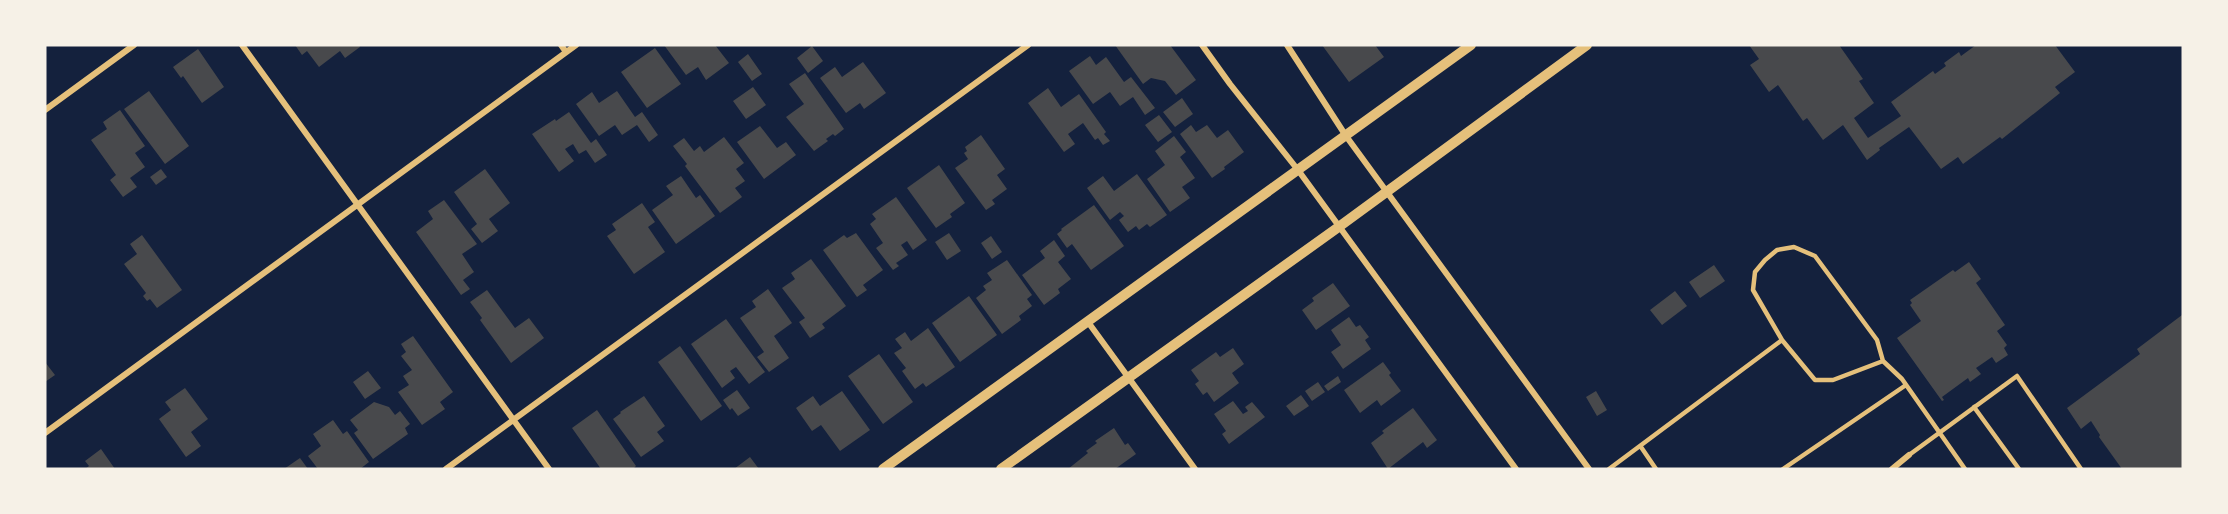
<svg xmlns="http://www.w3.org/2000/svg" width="2228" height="514" viewBox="0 0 2228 514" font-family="Literata,serif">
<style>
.building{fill:#48494c}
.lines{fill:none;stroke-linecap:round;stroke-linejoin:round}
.service{stroke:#e5c07b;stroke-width:4.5}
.minor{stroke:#e5c07b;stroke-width:6}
.tertiary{stroke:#e5c07b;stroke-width:10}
</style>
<rect width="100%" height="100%" fill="#14213d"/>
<!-- building -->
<path class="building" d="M295 45H359L360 47 345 58 340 51 319 67 307 51 302 55Z
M664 45H715L729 63 706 80 698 67 686 75Z
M1115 45H1170L1196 80 1176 95 1165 81 1151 78 1143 84Z
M1322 45H1375L1384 57 1349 82Z
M1749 45H1839L1863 79 1859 81 1874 103 1854 118 1868 138 1901 116 1891 102 1933 71 1935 74 1946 66 1944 63 1959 52 1961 56 1976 45H2055L2075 72 2055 87 2060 93 2002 139 2000 137 1963 164 1958 157 1941 169 1909 127 1879 148 1880 150 1867 160 1843 125 1823 140 1807 118 1803 121 1778 85 1769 92 1750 65 1759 59Z
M812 46 823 61 808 73 797 58Z
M655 48 681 84 647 108 621 72Z
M198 49 224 87 202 103 183 76 181 78 173 67Z
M748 54 762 74 752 81 738 62Z
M1090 56 1096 65 1106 57 1124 82 1131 77 1155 108 1145 115 1133 97 1120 106 1110 92 1093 104 1069 71Z
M863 62 886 93 864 109 860 103 846 113 820 78 835 67 842 77Z
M805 73 844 129 835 136 833 134 826 139 828 141 814 151 786 117 804 104 789 84Z
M753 87 766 105 746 119 733 101Z
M1048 88 1061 107 1079 94 1106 132 1104 134 1110 141 1103 145 1098 138 1095 140 1083 123 1068 134 1075 144 1064 152 1028 103Z
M149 91 189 146 165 164 124 109Z
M617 91 635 117 642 112 658 135 649 142 637 125 622 135 615 125 599 136 576 104 592 92 599 103Z
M1182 98 1193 114 1175 127 1163 112Z
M120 110 145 146 135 153 145 167 130 178 137 187 123 197 110 180 116 175 91 140 107 129 103 122Z
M569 112 591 143 596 139 607 155 595 163 586 150 579 154 573 144 565 149 574 161 559 172 532 134 555 119 556 121Z
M1159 115 1172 132 1158 142 1145 125Z
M1191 125 1196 132 1207 125 1217 138 1228 130 1244 152 1224 167 1225 169 1212 178 1180 134Z
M760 126 777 148 786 142 796 155 764 179 737 142Z
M981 135 1005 169 997 175 1007 189 992 200 995 204 986 210 955 168 968 159 964 153 967 151 965 147Z
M1174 136 1186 152 1180 157 1195 178 1182 187 1190 198 1170 212 1147 179 1165 165 1155 151Z
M724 137 744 163 736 169 745 181 735 188 742 197 720 213 685 166 687 164 673 146 684 138 694 151 700 146 704 152Z
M939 165 965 203 950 214 952 217 936 228 907 188Z
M161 169 167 177 156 185 150 177Z
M485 169 510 203 489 219 498 231 482 243 471 229 477 224 454 192Z
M1137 174 1167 215 1150 227 1147 224 1139 230 1136 226 1128 232 1119 220 1124 216 1120 212 1110 220 1087 188 1103 176 1114 191Z
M681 176 696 198 700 195 715 216 676 244 652 210 673 195 666 186Z
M896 197 927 240 913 250 907 241 901 245 908 255 896 263 899 266 893 270 876 248 883 243 870 224 876 219 872 214Z
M444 200 477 244 462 254 474 272 463 280 470 289 461 295 416 232 433 219 428 211Z
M642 203 655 222 648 227 665 252 634 274 607 236 616 230 612 224Z
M1094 205 1124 246 1091 270 1072 244 1067 248 1057 234 1062 230 1061 229Z
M856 233 883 270 863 285 867 290 857 297 823 250 844 235 847 238Z
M949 233 961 251 947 260 935 242Z
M142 235 182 290 157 308 150 299 147 301 143 296 146 293 124 264 137 254 130 244Z
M991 236 1002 252 992 259 981 243Z
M1054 240 1065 256 1058 262 1071 279 1058 289 1060 293 1044 305 1022 275 1045 258 1040 251Z
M811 259 846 306 822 324 825 328 810 338 799 322 805 318 782 288 795 279 791 273Z
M1007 260 1032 295 1027 299 1032 306 1019 316 1021 320 1002 334 976 298 986 290 983 286 992 280 987 273Z
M1969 262 1981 279 1976 283 2005 325 1997 331 2007 345 2004 348 2008 355 1996 363 1992 357 1976 368 1981 374 1970 382 1968 378 1942 397 1944 400 1942 401 1897 338 1921 321 1910 305 1912 303 1910 300 1953 270 1955 272Z
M1714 265 1725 281 1700 298 1689 282Z
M1333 283 1350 306 1316 330 1302 310 1314 301 1312 298Z
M768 289 792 323 774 336 789 358 769 372 757 357 764 352 740 318 756 307 752 301Z
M487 290 515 328 529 318 544 338 511 363 480 320 482 318 470 302Z
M1675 291 1687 306 1662 325 1650 310Z
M969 296 997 335 960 362 932 323Z
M2182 315 2183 469H2122L2099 437 2100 435 2091 421 2081 429 2067 408 2140 354 2137 349Z
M1349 317 1356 327 1360 325 1369 337 1365 340 1371 349 1343 369 1331 352 1341 345 1331 330Z
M726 319 765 372 749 384 736 367 730 371 735 378 722 388 691 344Z
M928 328 955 367 926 387 923 383 915 389 902 371 906 368 894 353 902 348 895 339 905 332 911 341Z
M413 336 453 392 440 402 445 409 422 425 398 392 409 385 403 376 412 370 401 356 406 352 401 344Z
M680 346 722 406 701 421 658 362Z
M1233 348 1244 364 1232 373 1239 383 1214 402 1207 392 1203 395 1195 384 1199 381 1191 370 1216 352 1220 357Z
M879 354 913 402 883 424 848 376Z
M45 362 55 375 45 382Z
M1383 362 1391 373 1389 375 1401 391 1381 406 1377 400 1360 413 1344 390Z
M368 371 381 388 365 399 353 382Z
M1338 376 1341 382 1328 391 1324 386Z
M1318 382 1325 392 1312 401 1305 391Z
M185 388 208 419 191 432 201 446 186 457 159 419 171 410 165 402Z
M737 390 750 408 738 416 732 408 730 410 723 400Z
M842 391 870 430 840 451 821 425 812 431 796 408 813 396 820 406Z
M1596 391 1607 410 1597 416 1586 397Z
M1301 395 1309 406 1294 416 1286 406Z
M644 396 665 426 657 432 664 441 641 457 613 419 621 413 620 412Z
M1233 401 1243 414 1248 411 1245 407 1252 402 1265 417 1229 444 1222 434 1226 431 1214 414Z
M374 402 389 407 395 415 400 411 410 424 405 428 408 434 373 459 354 433 358 430 350 420Z
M1413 408 1437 440 1427 448 1423 442 1388 469 1371 443 1384 433 1382 431Z
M597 410 636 466 633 469H601L572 428Z
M333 420 343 434 347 431 369 462 360 469H318L308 456 321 446 313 434Z
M1114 428 1125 445 1128 443 1136 454 1115 469H1068L1088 453 1086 451 1097 443 1095 441Z
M101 449 115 469H85L89 466 85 461Z
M750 457 759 469H734Z
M300 458 308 469H284Z"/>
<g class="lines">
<!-- service -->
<path class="service" d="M1782 340 1753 290 1755 272 1765 260 1777 250 1794 247 1815 256 1877 340 1883 361
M1974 407 2019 469
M1641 447 1656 469
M1909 455 2017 376 2081 469
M1609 469 1782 340 1815 380H1833L1883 361 1902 379 1965 469
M1783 469 1906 385"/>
<!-- minor -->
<path class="minor" d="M242 45 549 469
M561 45 566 52
M1202 45 1230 84 1298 170 1516 469
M1287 45 1346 136 1589 469
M45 110 134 45
M1088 322 1195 469
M45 433 576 45
M446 469 1028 45
M1892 469 1909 455"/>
<!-- tertiary -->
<path class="tertiary" d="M883 469 1471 45
M1001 469 1340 226 1587 45"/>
</g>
<!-- border -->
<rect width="2228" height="514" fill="none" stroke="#f6f1e7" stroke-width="93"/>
</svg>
